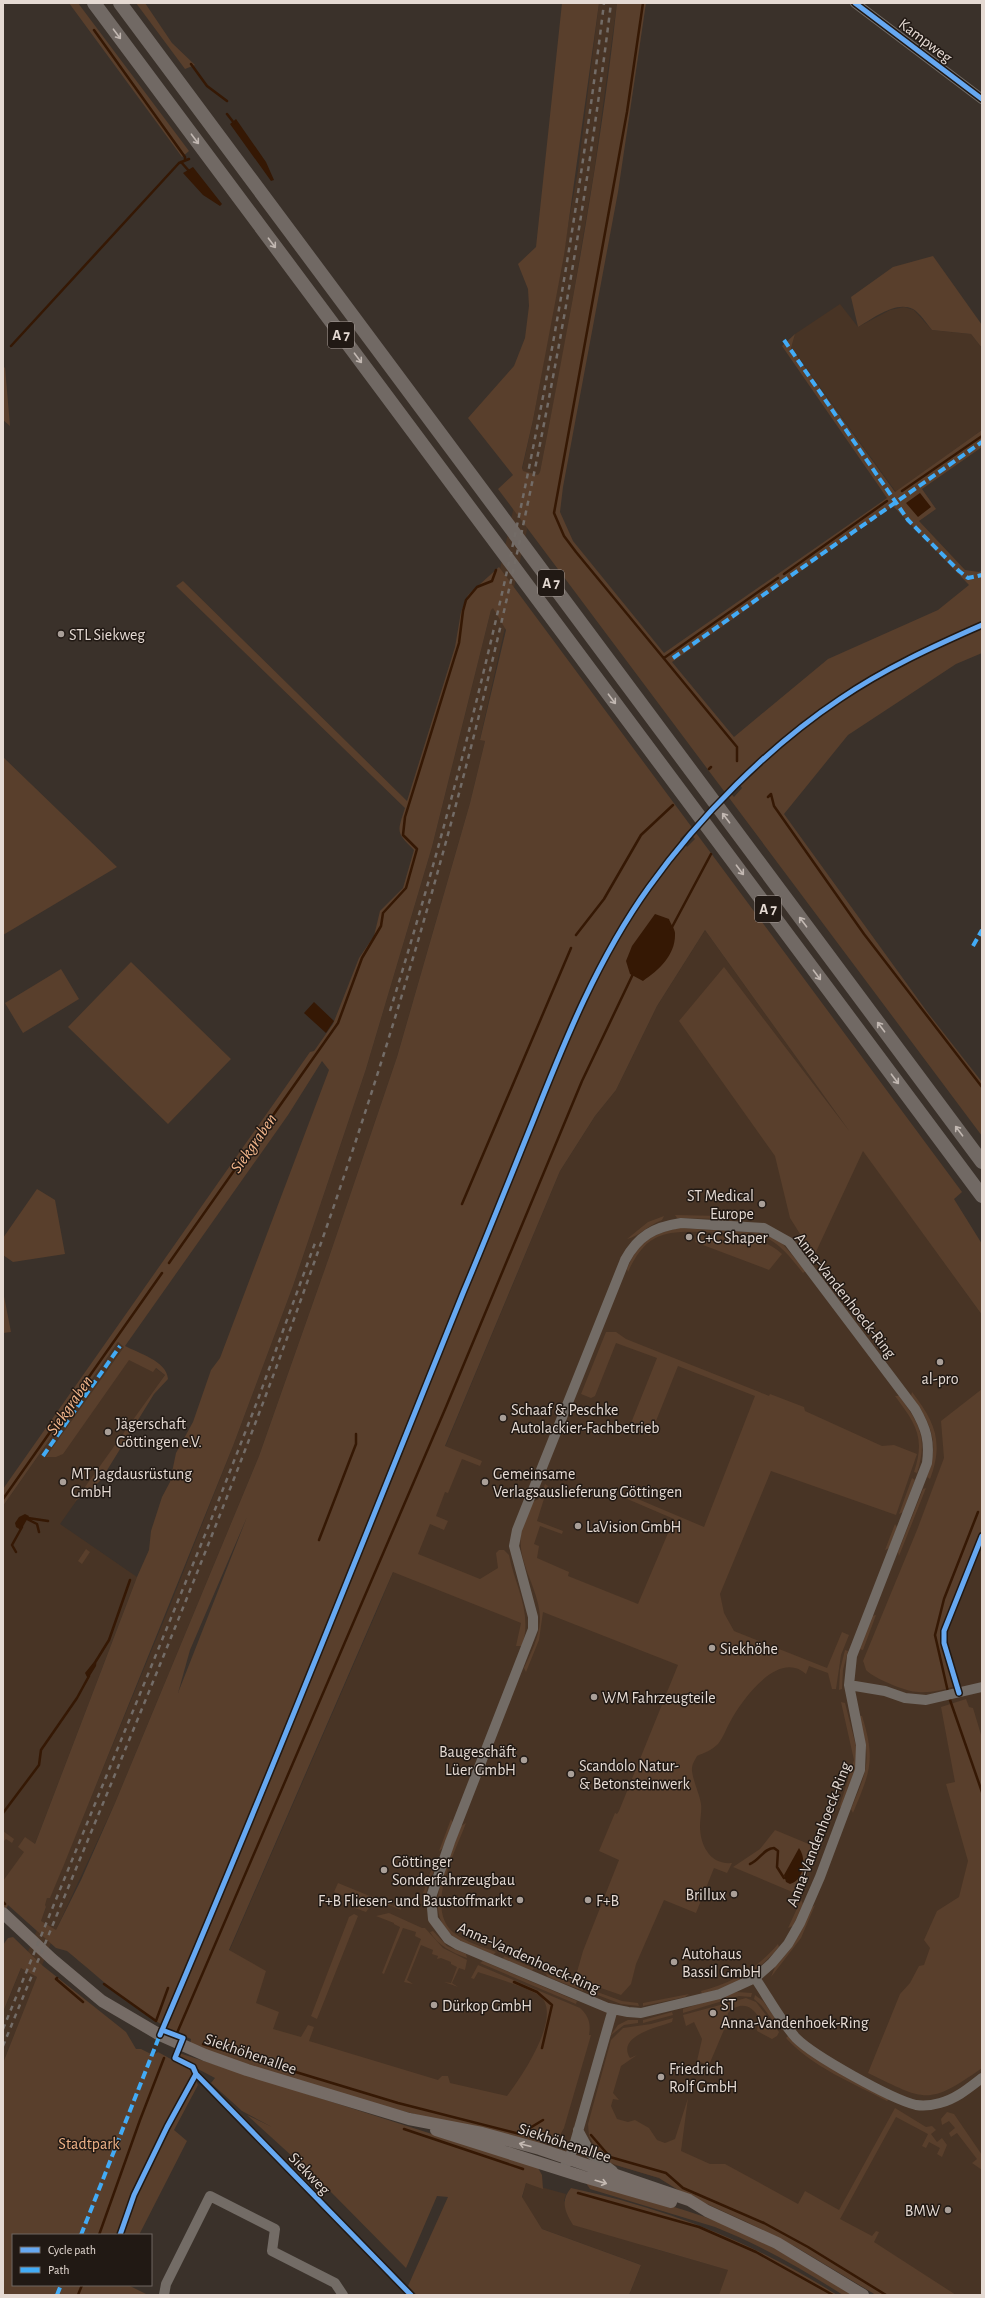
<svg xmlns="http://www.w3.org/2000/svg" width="985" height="2298" viewBox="0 0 985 2298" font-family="'Alegreya Sans',sans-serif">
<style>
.built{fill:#483425}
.green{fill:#593f2c;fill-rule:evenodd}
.water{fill:#351804}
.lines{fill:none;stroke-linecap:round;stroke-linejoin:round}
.stream{stroke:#351804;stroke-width:2.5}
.minor{stroke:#736c66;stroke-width:10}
.major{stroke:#766c66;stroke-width:12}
.highway{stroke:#716964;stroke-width:14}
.rail{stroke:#736c67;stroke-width:2.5;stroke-dasharray:5 5;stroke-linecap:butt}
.quiet{stroke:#42abf6;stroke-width:4;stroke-dasharray:8 4;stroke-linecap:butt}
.cycleway-casing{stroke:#211914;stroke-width:8}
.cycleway{stroke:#66a8f1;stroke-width:5}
.oneway{stroke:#c2b8b2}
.oneway2{stroke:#c4b9b2}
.poi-dot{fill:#a99f98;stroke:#211914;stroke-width:1.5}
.labels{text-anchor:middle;stroke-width:3;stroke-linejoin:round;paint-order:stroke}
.shield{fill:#211914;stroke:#aaa09a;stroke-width:1}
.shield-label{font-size:15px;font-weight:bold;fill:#e5dad3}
.street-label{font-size:16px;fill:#e5dad3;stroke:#211914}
.poi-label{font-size:16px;fill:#e5dad3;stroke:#211914;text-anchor:start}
.park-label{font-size:16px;fill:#f1b489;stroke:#211914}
.water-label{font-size:17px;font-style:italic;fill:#f3b68b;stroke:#211914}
</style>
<rect width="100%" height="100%" fill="#3a312a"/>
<!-- built -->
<path class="built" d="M599 3H617L594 172 565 345 540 472 480 739 485 741 470 803 397 1057 328 1260 259 1456 115 1803 57 1928 3 2063V2012L46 1908 44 1905 47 1898 50 1897 171 1603 233 1446 293 1286 366 1069 432 847 491 610 533 420 578 170Z
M840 304 858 327 890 310 904 307 914 310 932 330 971 334 982 348V430L896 492 791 347 795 334Z
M705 930 982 1315V2295H876L796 2247 683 2193 659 2178 619 2166 590 2163 426 2116 380 2106 191 2039 376 1613 560 1171 595 1116 616 1090 657 1006Z
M118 1342 165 1375 60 1524 137 1577 35 1844 8 1904 3 1922V1506Z
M526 2183 566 2194 564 2201 652 2248 729 2270 777 2295H629L641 2265 542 2229 522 2198Z"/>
<!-- green -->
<path class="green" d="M69 3H78L189 151 182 157Z
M136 3H145L172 43 195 65 185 69Z
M562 3H599L564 255 533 420 522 468 523 471 538 475 540 472C570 317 600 160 617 3H646L618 192 563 487 560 512 573 541 664 653 887 498 782 346 795 334 791 348 895 492 982 430V447L922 489 936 509 919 521 965 570 979 572 982 570V653L956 664 848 735 784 814 928 1013 982 1082V1136L498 489 513 475 468 418 514 366 525 338 529 306 528 289 518 264 536 247ZM893 506 969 585 938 610 828 659 734 737 672 662ZM735 780 742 783 740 785 742 788 734 797 727 789Z
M933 256 982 325V348L971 334 932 330C927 324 920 313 913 309 896 300 872 319 858 327L851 297 893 267Z
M5 367 10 426 3 420V369Z
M499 567 962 1192 954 1199 982 1244V1315L863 1151 814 1256 790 1218 775 1156 679 1021 724 967 850 1132 705 930 657 1006 616 1090 595 1116 560 1171 445 1446 482 1461 480 1466 462 1459 448 1493 445 1492 436 1516 448 1521 444 1530 430 1524 418 1554 480 1579 498 1568 496 1553 499 1550H504L509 1555C515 1586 533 1613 522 1646H516L521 1623 393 1572 229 1950 266 1971 256 2003 279 2012 273 2029 301 2037 308 2025 314 2027 309 2041 438 2080 442 2076H448L450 2083 507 2096C521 2078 562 2017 541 1997 531 1988 492 1977 478 1972L474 1979 471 1978 478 1965 580 2008C589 2016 591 2024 589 2035H591L564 2128 556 2142 542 2137 539 2146C422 2115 303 2089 190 2044L191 2039C144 2020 106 1983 67 1951L56 1948 8 1905 6 1909 3 1906V1881L24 1852 18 1847 25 1837 35 1844 137 1577 149 1550 151 1531 162 1497 170 1482 176 1453 193 1422 211 1370 220 1358 329 1070 322 1061 288 1115 125 1346C138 1353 167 1361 168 1379L154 1394 101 1480 86 1494 75 1501 165 1375 156 1368 153 1372 129 1360 63 1454 56 1457H46L124 1347 118 1342 3 1506V1489L310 1052 314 1051 333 1024 359 958 374 936 380 911 403 888 414 850C396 832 397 833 405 808L176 586 183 581 407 801 455 647 461 612 468 595ZM493 608 506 630 480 740 485 741 470 803 397 1057 328 1260 259 1456 115 1803 81 1880 56 1930 41 1921 46 1907 45 1905 47 1898H50L63 1867 233 1446 293 1286 366 1069 432 847 491 610ZM688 831 695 839 687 847 680 839ZM247 1517 178 1693 190 1650Z
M3 757 117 867 3 935Z
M131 962 231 1059 168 1124 68 1027Z
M61 969 79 999 23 1033 5 1003Z
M37 1189 55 1200 65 1254 13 1262 3 1255V1238Z
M675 1215 721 1216V1219L677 1218Z
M664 1216 662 1220C650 1224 638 1237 627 1239L648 1222Z
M679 1228 761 1233 780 1241 806 1271 803 1273C789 1256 779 1241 757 1234 739 1234 722 1233 704 1232 664 1231 646 1233 628 1272L627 1269C638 1242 651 1234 679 1228Z
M696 1236C726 1237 759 1232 782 1254L769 1270 695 1242Z
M3 1291 11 1332 3 1333Z
M606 1332H616L626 1339 757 1391 769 1396 770 1394 804 1407 805 1411 882 1446 894 1445 917 1454 896 1515 771 1471 720 1594 724 1613 734 1631 827 1668 842 1632 849 1635 841 1655 836 1689H832L828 1673 809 1666 806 1674C778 1649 741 1701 730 1722 726 1729 723 1738 718 1744 712 1750 704 1753 697 1756 695 1760 692 1764 692 1768 691 1776 700 1795 701 1804 702 1811 700 1819 700 1826 700 1845 710 1865 732 1863L727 1873 714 1868 696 1913 664 1900 636 1964 631 1984 621 1995 575 1979 583 1951 619 1860 599 1851 615 1813 617 1814 619 1811 678 1665 543 1612 539 1640 526 1672 524 1668C531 1653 539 1637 540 1621 541 1591 517 1564 521 1534 522 1523 528 1512 532 1502L539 1499 545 1484 548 1486 537 1521 563 1531 562 1534 540 1526 534 1544 539 1546 537 1558 569 1572 568 1576 638 1604 674 1519 625 1498 626 1494 704 1527 755 1396 678 1366 650 1436 629 1428 657 1358 616 1343 595 1396 591 1398 581 1394Z
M982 1389V1531L944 1626C939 1647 949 1666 955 1686 943 1690 931 1693 918 1692 907 1692 873 1678 866 1670 865 1667 864 1663 863 1661L917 1530 944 1458 941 1421Z
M912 1392C935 1422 944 1442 930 1479L927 1477C940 1443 932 1424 911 1396Z
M895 1396H899C920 1424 928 1439 917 1473L914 1472C926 1437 915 1423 895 1396Z
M912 1478 915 1480 903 1512 899 1514Z
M926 1488 899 1556 898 1552 923 1489Z
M895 1524 897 1527 889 1548 885 1550Z
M86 1549 90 1552 82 1564 78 1561Z
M876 1615 863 1650 859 1649 871 1616Z
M845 1650 848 1651 843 1670 842 1689 839 1690 840 1670Z
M966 1699 969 1707 973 1708 982 1738V2068C928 2106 926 2101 868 2073L900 1994 910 1983 919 1966 924 1965 930 1948 924 1940 937 1911 959 1897 968 1861 946 1784 955 1782 941 1707Z
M841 1702 845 1703 857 1750 855 1771 843 1806 839 1808 854 1760Z
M859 1716H862C876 1760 870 1772 853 1813L851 1809C869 1766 871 1761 859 1716Z
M451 1819 453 1823 442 1849 439 1851Z
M466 1823C455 1853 424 1909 454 1933 466 1942 483 1947 496 1952L493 1955C481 1949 466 1945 454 1937 419 1912 450 1858 461 1826Z
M775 1830 816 1847 797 1894 733 1867 760 1849Z
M3 1831 14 1839 12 1843 6 1839 3 1842Z
M434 1862 436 1866 427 1888 425 1904H422L423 1893Z
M338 1883 394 1906 395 1903 401 1908V1910C387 1904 375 1898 366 1912L352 1907 354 1900 334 1892Z
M801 1900 803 1904 793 1926 788 1928Z
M815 1905 801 1938 771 1977 775 1967 792 1947 811 1908Z
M389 1913 422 1928H425L443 1948 467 1960 465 1970 459 1968 452 1983 458 1987 444 1982 451 1983 457 1967 451 1964V1962L441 1958 437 1959 438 1956 432 1954 433 1950 421 1945 407 1980 413 1984 404 1982 421 1939 415 1936 416 1932 403 1928 384 1974 382 1973 400 1927 394 1924V1923L376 1916Z
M354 1914 358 1916 317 2019 311 2016 349 1917Z
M433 1931 447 1946 466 1954 467 1958C451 1952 439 1946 430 1932Z
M13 1937 43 1966 126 2032 136 2049H141L153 2055 158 2052 191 2070 198 2085 174 2130 187 2141 139 2235H13V2285H128L148 2295H3V2063L37 1977 21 1968 3 2012V1945L8 1938Z
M778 1944 779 1947C759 1971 734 1987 702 1994L701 1991C732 1983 757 1969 778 1944Z
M504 1956 534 1968 532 1971 503 1959Z
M483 1961 577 2001 576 2004 480 1963Z
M545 1973 583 1987V1991L548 1977Z
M589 1989 622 2001 638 2003 639 2006 621 2004 587 1991Z
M737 1992 752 1993 751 1997 739 1996 683 2013V2009Z
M689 1994 685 1997 643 2006V2003Z
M755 1995 763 2001 781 2026 780 2030 761 2005 754 1999Z
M746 1998 756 2002 779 2032 777 2036 772 2039 757 2031 759 2018C752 2005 740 2001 728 2013L726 2025 709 2065 697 2061 702 2039 694 2022 686 2026 683 2015Z
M672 2012 673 2015 643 2023V2020Z
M673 2018 672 2022C658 2027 616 2036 630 2058L637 2055 621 2066 613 2093 619 2100 613 2099 611 2106 617 2119 628 2122 635 2120 649 2128 657 2140 665 2143 675 2139 688 2098 681 2151 710 2164H725L798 2204 805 2191 839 2210 895 2108 926 2127 932 2126 936 2130 931 2134 937 2142 942 2138 947 2145 942 2157 937 2154 940 2148 929 2142 926 2148 922 2146 928 2134 896 2117 840 2219 872 2236 876 2231 879 2232 874 2242 956 2295H876L796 2247 747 2222 683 2193 659 2178 619 2166 603 2160 596 2153 598 2152 589 2136 588 2124 611 2040 623 2028 651 2024Z
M628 2020H638V2023L624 2025 610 2036 618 2025Z
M788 2036 889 2099 887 2101C853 2083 812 2067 786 2038Z
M179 2053 538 2168 542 2175 543 2189 526 2183 522 2197 542 2229 641 2265 629 2295H417L408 2286 448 2197 437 2196 406 2268 327 2188 247 2115 272 2127 242 2111 211 2083 215 2078 177 2058Z
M947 2112 954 2114 982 2155V2170L972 2163 977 2159 957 2133 951 2137 949 2133 955 2128 949 2121 942 2125 941 2119Z
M586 2183C638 2198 693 2209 742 2232 781 2250 818 2273 854 2295H843C802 2269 760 2245 715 2227L590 2189Z
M571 2188C665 2208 756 2243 837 2295H719L728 2270 573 2225C565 2212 560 2201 571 2188Z"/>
<!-- water -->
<path class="water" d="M236 119 266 162 274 180 271 181 230 124Z
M193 167 222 204 220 206 203 195 183 173Z
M920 493 931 507 918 517 906 503Z
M655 914 669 919C670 923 675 929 675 933 676 955 659 970 643 981L630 974 626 961 632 946Z
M314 1002 334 1021 326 1033 304 1013Z
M25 1514 29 1516 21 1530 16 1527 15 1523 19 1517Z
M97 1658 96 1666 88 1679 85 1673Z
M799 1848C807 1859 804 1880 790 1884L786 1882 784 1875Z"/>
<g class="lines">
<!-- stream -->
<path class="stream" d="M643 3 627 112 554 513 564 536 576 552 737 747V761
M94 30 185 157V160
M191 64 207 86 227 101
M227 114 234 123
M181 162 189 171
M11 346 179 163 189 159
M902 491 982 436
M784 574 887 501
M664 658 778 578
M709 769 711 767
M768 797 771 794 774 806 864 934 982 1087
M671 929 711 854
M576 935 604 899 641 835 673 805
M462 1204 571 948
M169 1263 338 1023 362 958 381 926 383 913 406 888 417 849 403 835 405 817 459 643 463 611 466 600 477 587 492 581 496 570
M3 1499 162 1273
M28 1518 48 1521
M27 1519 37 1524 39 1532
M319 1540 356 1444V1434
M16 1552 12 1545 22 1527
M96 1661 109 1640 130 1580
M948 1692 935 1635 944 1599 978 1512
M949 1697 982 1792
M3 1813 39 1765 41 1750 77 1698 89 1676
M750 1864C759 1861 764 1848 774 1848L778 1851 777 1867 784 1878
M3 1902 5 1904
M57 1978 56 1979 83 2002
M514 1982 537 1992 552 2005 542 2048
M104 1984 156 2021 168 1988
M177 2033 446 1407 582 1081 633 974
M203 2044 398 2103 520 2134 543 2120
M404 2129 523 2169
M591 2135 610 2157 666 2173 683 2188 764 2223 808 2247 886 2295
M578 2193 699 2227 756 2252 833 2295
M99 2235 140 2120 164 2058
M78 2295 82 2285"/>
<!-- minor -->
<path class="minor" d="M855 3 982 99
M681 1223 764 1228 789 1242 915 1409C926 1428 930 1441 927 1463L852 1656 849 1685 861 1745 860 1770 820 1877 800 1923 788 1944 772 1963 755 1978 720 1994 641 2013 628 2012 608 2008 458 1945 448 1939 433 1919 431 1897 450 1842 533 1629V1617L514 1546 517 1530 625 1260C638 1236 654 1227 681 1223Z
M849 1685 885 1691 905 1698 926 1700 982 1687
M755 1978C768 1997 780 2020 796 2038 814 2056 891 2099 916 2105 923 2106 933 2105 940 2103 956 2099 969 2088 982 2078
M578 2130 591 2154 613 2171
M565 2166 573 2149 613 2009
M164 2295 166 2284 210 2196 275 2229 272 2251 335 2283 343 2295"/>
<!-- major -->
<path class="major" d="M3 1913 52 1959 102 2001 160 2035 205 2055 247 2070 409 2119 482 2133 540 2149 689 2200 707 2211 777 2243 863 2295
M436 2130 584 2177 671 2202"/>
<!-- highway -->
<path class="highway" d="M94 3 982 1196
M120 3 982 1162"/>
<!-- rail -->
<path class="rail" d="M390 1011C492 683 563 344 604 3
M3 2029 209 1525 257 1402 315 1243
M3 2046C107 1791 217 1537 309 1277 456 866 558 437 611 3"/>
<!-- quiet -->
<path class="quiet" d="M784 340 908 520 959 571 968 578 982 575
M673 658 982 442
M973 946 982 930
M43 1456 120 1346
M81 2235 161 2032
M57 2295 61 2285"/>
<defs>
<path id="cycleway" d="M855 3 982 99
M959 1693 944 1643V1631L982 1536
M162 2030 183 2038 175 2058 193 2067 196 2074 411 2295
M160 2035C265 1790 363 1541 463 1293 487 1236 510 1178 533 1121 565 1040 598 958 649 887 699 817 768 747 840 699 884 669 934 646 982 625
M120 2235 134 2195 167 2127 196 2074"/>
</defs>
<!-- cycleway casing -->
<use href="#cycleway" class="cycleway-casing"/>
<!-- cycleway -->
<use href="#cycleway" class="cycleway"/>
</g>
<!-- one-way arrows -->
<defs><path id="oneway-shaft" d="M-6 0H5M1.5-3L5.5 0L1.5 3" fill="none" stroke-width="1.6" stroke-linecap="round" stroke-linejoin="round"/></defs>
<g class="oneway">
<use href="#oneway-shaft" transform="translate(117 34) rotate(53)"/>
<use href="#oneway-shaft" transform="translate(195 139) rotate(53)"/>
<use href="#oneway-shaft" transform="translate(272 243) rotate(53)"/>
<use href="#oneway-shaft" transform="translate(358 358) rotate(53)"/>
<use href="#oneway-shaft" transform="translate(612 699) rotate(53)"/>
<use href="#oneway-shaft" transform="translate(726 818) rotate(-127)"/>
<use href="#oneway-shaft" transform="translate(740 870) rotate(53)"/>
<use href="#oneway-shaft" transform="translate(803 922) rotate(-127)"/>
<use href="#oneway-shaft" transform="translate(817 975) rotate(53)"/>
<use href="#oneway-shaft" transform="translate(881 1027) rotate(-127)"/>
<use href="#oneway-shaft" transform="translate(895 1079) rotate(53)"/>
<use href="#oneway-shaft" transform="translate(959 1131) rotate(-127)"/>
</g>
<g class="oneway2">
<use href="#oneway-shaft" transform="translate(525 2145) rotate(-165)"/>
<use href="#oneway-shaft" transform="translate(601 2182) rotate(16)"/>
</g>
<!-- markers -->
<g class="poi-dot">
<circle cx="61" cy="634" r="4"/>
<circle cx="762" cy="1204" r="4"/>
<circle cx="689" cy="1237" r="4"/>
<circle cx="940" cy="1362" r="4"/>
<circle cx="503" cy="1418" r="4"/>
<circle cx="108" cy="1432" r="4"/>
<circle cx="63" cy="1482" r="4"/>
<circle cx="485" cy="1482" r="4"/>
<circle cx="578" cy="1526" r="4"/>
<circle cx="712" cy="1648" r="4"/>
<circle cx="594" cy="1697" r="4"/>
<circle cx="524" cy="1760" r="4"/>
<circle cx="571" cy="1774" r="4"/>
<circle cx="384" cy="1870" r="4"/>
<circle cx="734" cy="1894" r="4"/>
<circle cx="520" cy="1900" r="4"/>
<circle cx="588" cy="1900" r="4"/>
<circle cx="674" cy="1962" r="4"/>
<circle cx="434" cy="2005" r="4"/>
<circle cx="713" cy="2013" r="4"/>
<circle cx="661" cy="2077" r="4"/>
<circle cx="948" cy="2210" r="4"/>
</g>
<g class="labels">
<!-- shield labels -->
<g class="shield">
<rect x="328" y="322" width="26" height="26" rx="3"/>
<rect x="538" y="570" width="26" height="26" rx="3"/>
<rect x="755" y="896" width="26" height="26" rx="3"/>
</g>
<g class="shield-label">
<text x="341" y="340">A 7</text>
<text x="551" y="588">A 7</text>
<text x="768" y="914">A 7</text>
</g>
<!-- street labels -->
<g class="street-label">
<text transform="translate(926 40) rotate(37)" y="6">Kampweg</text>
<text transform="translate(846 1295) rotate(52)" y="6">Anna-Vandenhoeck-Ring</text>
<text transform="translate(818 1834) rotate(-69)" y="6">Anna-Vandenhoeck-Ring</text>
<text transform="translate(529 1957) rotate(24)" y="6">Anna-Vandenhoeck-Ring</text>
<text transform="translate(251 2053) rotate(19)" y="6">Siekhöhenallee</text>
<text transform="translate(565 2142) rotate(18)" y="6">Siekhöhenallee</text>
<text transform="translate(310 2173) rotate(46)" y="6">Siekweg</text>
</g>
<!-- poi labels -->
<g class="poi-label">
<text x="69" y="640">STL Siekweg</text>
<text x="754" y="1201" text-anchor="end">ST Medical<tspan x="754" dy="18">Europe</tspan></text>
<text x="697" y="1243">C+C Shaper</text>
<text x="940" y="1384" text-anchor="middle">al-pro</text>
<text x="511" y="1415">Schaaf &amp; Peschke<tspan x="511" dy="18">Autolackier-Fachbetrieb</tspan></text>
<text x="116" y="1429">Jägerschaft<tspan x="116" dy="18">Göttingen e.V.</tspan></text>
<text x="71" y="1479">MT Jagdausrüstung<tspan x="71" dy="18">GmbH</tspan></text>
<text x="493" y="1479">Gemeinsame<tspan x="493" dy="18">Verlagsauslieferung Göttingen</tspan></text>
<text x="586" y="1532">LaVision GmbH</text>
<text x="720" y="1654">Siekhöhe</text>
<text x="602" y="1703">WM Fahrzeugteile</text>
<text x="516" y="1757" text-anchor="end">Baugeschäft<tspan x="516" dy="18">Lüer GmbH</tspan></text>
<text x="579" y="1771">Scandolo Natur-<tspan x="579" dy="18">&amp; Betonsteinwerk</tspan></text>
<text x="392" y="1867">Göttinger<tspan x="392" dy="18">Sonderfahrzeugbau</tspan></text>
<text x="726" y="1900" text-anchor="end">Brillux</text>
<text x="512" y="1906" text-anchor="end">F+B Fliesen- und Baustoffmarkt</text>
<text x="596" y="1906">F+B</text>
<text x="682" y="1959">Autohaus<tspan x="682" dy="18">Bassil GmbH</tspan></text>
<text x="721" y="2010">ST<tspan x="721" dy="18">Anna-Vandenhoek-Ring</tspan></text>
<text x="442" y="2011">Dürkop GmbH</text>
<text x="669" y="2074">Friedrich<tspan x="669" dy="18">Rolf GmbH</tspan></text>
<text x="940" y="2216" text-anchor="end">BMW</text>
</g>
<!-- park labels -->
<g class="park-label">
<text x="89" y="2149">Stadtpark</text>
</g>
<!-- water labels -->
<g class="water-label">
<text transform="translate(253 1143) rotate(-55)" y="6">Siekgraben</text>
<text transform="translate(69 1405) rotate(-55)" y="6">Siekgraben</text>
</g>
</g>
<!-- border -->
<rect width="985" height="2298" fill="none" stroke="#e5dad3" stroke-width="8"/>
<!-- legend -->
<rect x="12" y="2234" width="140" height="52" fill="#211914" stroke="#6f6660"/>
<rect x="20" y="2247" width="20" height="6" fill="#66a8f1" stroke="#6f6660"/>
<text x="48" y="2254" font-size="12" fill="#e5dad3">Cycle path</text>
<rect x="20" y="2267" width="20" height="6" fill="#42abf6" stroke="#6f6660"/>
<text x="48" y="2274" font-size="12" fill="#e5dad3">Path</text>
</svg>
